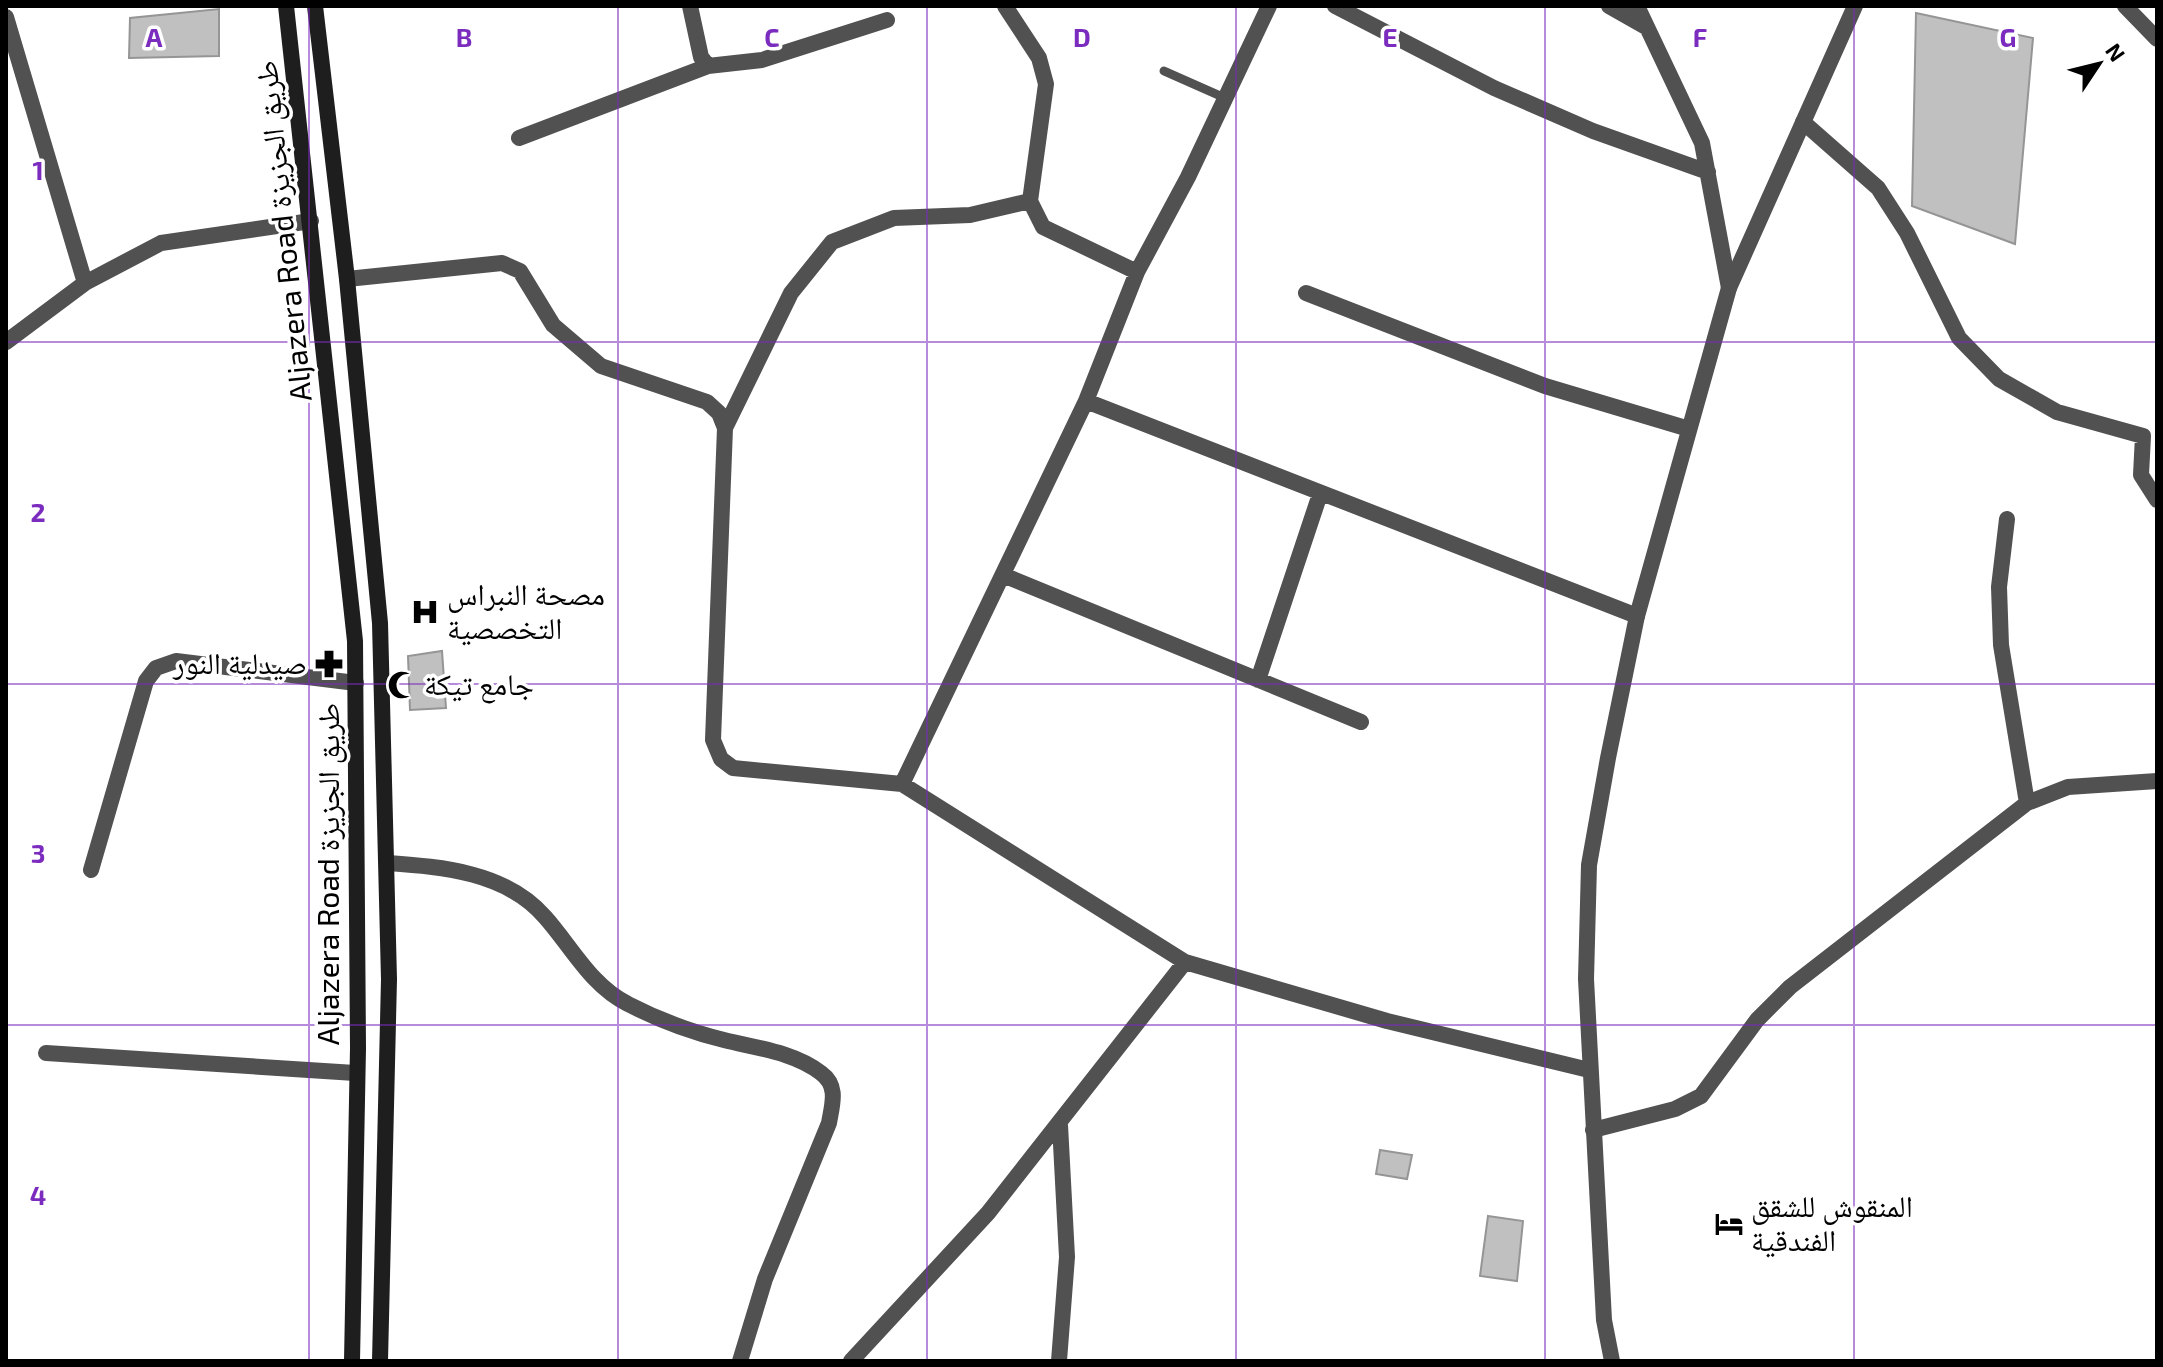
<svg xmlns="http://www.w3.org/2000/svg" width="2163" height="1367" viewBox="0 0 2163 1367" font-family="'Exo 2','Noto Naskh Arabic',sans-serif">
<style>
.building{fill:#c0c0c0;stroke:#959595;stroke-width:2}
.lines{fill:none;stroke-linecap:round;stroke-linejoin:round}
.service{stroke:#515151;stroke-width:9}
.minor{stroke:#515151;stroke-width:16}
.tertiary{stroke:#515151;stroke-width:16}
.secondary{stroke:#1e1e1e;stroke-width:16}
.grid{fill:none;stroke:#7b2cbf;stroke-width:2;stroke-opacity:0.55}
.labels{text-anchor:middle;stroke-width:7;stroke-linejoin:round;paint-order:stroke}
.street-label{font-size:30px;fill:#000;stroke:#fff}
.poi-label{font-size:30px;fill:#000;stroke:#fff;text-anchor:start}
.grid-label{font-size:26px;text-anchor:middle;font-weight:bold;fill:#7b2cbf;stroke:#fff;stroke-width:7;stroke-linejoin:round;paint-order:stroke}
</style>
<rect width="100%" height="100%" fill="#fff"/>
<!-- building -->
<path class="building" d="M219 9V56L129 58 130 18Z
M1916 13 2033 38 2015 244 1912 206Z
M442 651 446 708 410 710 408 656Z
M1380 1150 1412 1155 1407 1179 1376 1174Z
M1488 1216 1523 1221 1517 1281 1480 1276Z"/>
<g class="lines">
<!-- service -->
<path class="service" d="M1164 71 1225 98"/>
<!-- minor -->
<path class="minor" d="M690 6 701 57 708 66
M1005 6 1039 58 1046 84 1030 201 1043 227 1137 272
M1335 6 1494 88 1593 131 1708 172
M1609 6 1646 27
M1637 6 1702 143 1729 288
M2125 6 2157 39
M6 17 85 283
M1803 122 1878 188 1907 233 1959 338 1999 379 2057 412 2143 436 2141 475 2157 500
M519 138 708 66 762 60 887 20
M347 279 502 263 520 271 553 325 601 366 707 402 719 413 725 428 713 740 721 759 733 768 902 784 1185 962 1387 1021 1589 1070
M1306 293 1545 386 1689 429
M6 342 85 283 161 243 311 221
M1086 401 1637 616
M725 428 791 293 832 242 894 218 970 215 1030 201
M2007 519 1999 587 2001 645 2027 803
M1003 575 1361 722
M1258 680 1320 494
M902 784 1086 401 1137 272 1188 177 1269 6
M388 863C443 867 506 872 545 917 571 946 591 986 628 1004 659 1020 691 1032 724 1040 756 1048 794 1052 821 1073 839 1086 832 1105 829 1123L765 1279 740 1361
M91 870 146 681 156 668 176 661 356 683
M46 1053 355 1073
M1593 1130 1675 1109 1701 1096 1757 1020 1790 987 2027 803 2068 787 2157 781
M851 1361 988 1213 1185 962
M1059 1361 1067 1257 1060 1125"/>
<!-- tertiary -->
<path class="tertiary" d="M1612 1361 1604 1320 1586 979 1589 865 1608 758 1637 616 1729 288 1855 6"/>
<!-- secondary -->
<path class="secondary" d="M286 6 355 641 358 1048 352 1361
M315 6 347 279 380 623 389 979 380 1361"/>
</g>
<!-- grid -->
<path class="grid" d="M309 6V1361M618 6V1361M927 6V1361M1236 6V1361M1545 6V1361M1854 6V1361M6 342H2157M6 684H2157M6 1025H2157"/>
<!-- icons -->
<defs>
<symbol id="hospital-bare" viewBox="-9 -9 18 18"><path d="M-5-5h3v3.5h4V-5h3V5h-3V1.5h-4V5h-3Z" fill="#000" stroke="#fff" stroke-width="2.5" paint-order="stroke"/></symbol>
<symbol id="pharmacy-bare" viewBox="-9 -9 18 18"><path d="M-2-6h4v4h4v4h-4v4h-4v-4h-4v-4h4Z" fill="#000" stroke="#fff" stroke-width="2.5" paint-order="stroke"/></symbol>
<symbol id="mosque-bare" viewBox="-9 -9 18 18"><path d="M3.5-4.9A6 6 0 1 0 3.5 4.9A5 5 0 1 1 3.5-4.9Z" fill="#000" stroke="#fff" stroke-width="2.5" paint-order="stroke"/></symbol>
<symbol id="hotel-bare" viewBox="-9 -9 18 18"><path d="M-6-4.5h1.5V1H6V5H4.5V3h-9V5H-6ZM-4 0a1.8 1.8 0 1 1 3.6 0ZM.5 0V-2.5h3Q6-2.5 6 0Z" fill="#000" stroke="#fff" stroke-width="2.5" paint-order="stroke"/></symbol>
</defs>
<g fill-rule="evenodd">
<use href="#hospital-bare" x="405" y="592" width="40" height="40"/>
<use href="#pharmacy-bare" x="309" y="644" width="40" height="40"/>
<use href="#mosque-bare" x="382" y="665" width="40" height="40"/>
<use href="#hotel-bare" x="1709" y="1204" width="40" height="40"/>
</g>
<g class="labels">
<!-- street labels -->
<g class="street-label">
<text transform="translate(284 231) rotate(-96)" y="10">Aljazera Road طريق الجزيزة</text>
<text transform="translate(329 874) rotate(-90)" y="10">Aljazera Road طريق الجزيزة</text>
</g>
<!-- poi labels -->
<g class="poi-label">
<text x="447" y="605">مصحة النبراس<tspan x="447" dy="34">التخصصية</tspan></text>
<text x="307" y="674" text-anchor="end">صيدلية النور</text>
<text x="424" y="695">جامع تيكة</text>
<text x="1751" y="1217">المنقوش للشقق<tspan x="1751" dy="34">الفندقية</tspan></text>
</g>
</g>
<g class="grid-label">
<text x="154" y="47">A</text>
<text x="464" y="47">B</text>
<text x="772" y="47">C</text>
<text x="1082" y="47">D</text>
<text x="1390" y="47">E</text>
<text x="1700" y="47">F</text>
<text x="2008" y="47">G</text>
<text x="38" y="180">1</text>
<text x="38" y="522">2</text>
<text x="38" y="863">3</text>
<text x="38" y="1205">4</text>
</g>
<!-- border -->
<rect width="2163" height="1367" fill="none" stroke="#000000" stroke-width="16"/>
<!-- north arrow -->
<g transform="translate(2099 64) rotate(55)" stroke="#ffffff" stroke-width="6" paint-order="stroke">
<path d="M0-6L14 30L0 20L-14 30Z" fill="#000000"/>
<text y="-12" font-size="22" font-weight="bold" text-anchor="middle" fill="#000000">N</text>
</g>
</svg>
